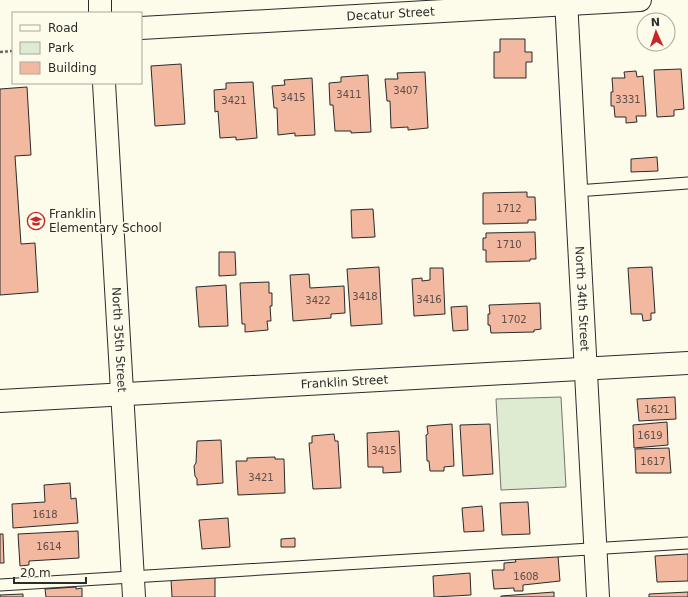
<svg xmlns="http://www.w3.org/2000/svg" width="688" height="597" viewBox="0 0 688 597" font-family="'DejaVu Sans',sans-serif">
<style>
.green{fill:#deebd1;stroke:#74746e}
.building{fill:#f2b8a0;stroke:#2b2b2b}
.lines{fill:none;stroke-linecap:round;stroke-linejoin:round}
.lane-casing{stroke:#2b2b2b;stroke-width:13}
.street-casing{stroke:#2b2b2b;stroke-width:24}
.path{stroke:#6a6964;stroke-width:2.5;stroke-dasharray:3 2;stroke-linecap:butt}
.lane{stroke:#fdfbea;stroke-width:11}
.street{stroke:#fdfbea;stroke-width:22}
.labels{text-anchor:middle;stroke-width:3;stroke-linejoin:round;paint-order:stroke}
.number-label{font-size:10px;fill:#5d4e48}
.street-label{font-size:12px;fill:#2b2b2b;stroke:#fdfbea}
.poi-label{font-size:12px;fill:#2b2b2b;stroke:#fdfbea;text-anchor:start}
</style>
<rect width="100%" height="100%" fill="#fdfbea"/>
<!-- green -->
<path class="green" d="M561 397 566 487 501 490 496 399Z"/>
<!-- building -->
<path class="building" d="M500 39H525V52H532V62H526V78H494V52H500Z
M181 64 185 124 155 126 151 66Z
M681 69 684 109 674 110V116L657 117 654 70Z
M636 71 637 77 643 76 646 116H636L637 122 626 123V117H615L614 106H611V92H613L612 78H625L624 72Z
M425 72 428 128 408 130V127L391 128 390 101H387L385 79H398L397 73Z
M368 75 371 132 351 133V131H335L333 105H330L329 83 341 82V77Z
M312 78 315 135 295 136V133L278 135 277 108H274L272 86 285 85 284 80Z
M253 82 257 138 236 140V137L220 138 218 111 215 112 214 90 226 89V83Z
M27 87 31 155 15 156 21 244 35 243 38 292 0 295V89Z
M657 157 658 171 631 172V159Z
M527 192V197H535L536 220H528V223L483 224V193Z
M373 209 375 237 352 238 351 210Z
M535 232 536 259H530V261L486 262V250H483V238H486V233Z
M219 252H235L236 275 219 276Z
M379 267 382 324 351 326 347 269Z
M652 267 655 313H651V320L643 321 642 314H631L628 268Z
M430 268H443L445 314 414 316 412 279 422 278V281L430 280Z
M309 274 310 288 344 286 345 313 331 314V318L293 321 290 275Z
M269 282V293H272V306H270L271 321H267L268 330 245 332V324H242L240 283Z
M226 285 228 326 199 327 196 287Z
M540 303 541 329 534 330V332L491 333 490 325H488V314H490L489 305Z
M467 306 468 330 453 331 451 307Z
M675 397 676 419 639 421 637 399Z
M667 422 668 445 634 448 633 425Z
M452 424 454 466 444 467V471H430L429 461H427L426 435 428 434 427 426Z
M490 424 493 474 463 476 460 425Z
M399 431 401 472 383 473V467H368L367 433Z
M334 434 335 441H338L341 488 313 489 309 443H312V436Z
M221 440 223 483 197 485V479L195 476 194 466 196 463 197 441Z
M669 448 671 473H636L635 449Z
M275 457V459H284L285 493 238 495 236 461H247V458Z
M70 483 71 499 76 498 78 523 13 528 12 504 45 502 44 485Z
M528 502 530 534 502 535 500 503Z
M482 506 484 531 464 532 462 508Z
M228 518 230 547 202 549 199 520Z
M78 531 79 558 29 561V565L20 566 18 534Z
M0 534H3L4 563H0Z
M295 538V547H281V539Z
M688 554V581L657 582 655 556Z
M558 556 560 581 523 585V591H514V588L494 589 492 570H504V563L516 562 515 559Z
M470 573 471 595 434 597 433 576Z
M215 577V597H172L171 579Z
M76 587V589L82 588V597H46L45 589Z
M554 592V597H501V596Z
M688 592V597H649V594Z
M23 594V597H0V595Z"/>
<g class="lines">
<defs>
<path id="lane" d="M576 191 688 183
M0 585 688 543"/>
<g id="street">
<path d="M100 0V13"/>
<path id="s1" d="M566 0 598 597"/>
<path id="s2" d="M141 28 640 0"/>
<path id="s3" d="M104 83 134 597"/>
<path id="s4" d="M0 401 688 363"/>
</g>
</defs>
<!-- lane casing -->
<use href="#lane" class="lane-casing"/>
<!-- street casing -->
<use href="#street" class="street-casing"/>
<!-- path -->
<path class="path" d="M0 52 13 51"/>
<!-- lane -->
<use href="#lane" class="lane"/>
<!-- street -->
<use href="#street" class="street"/>
</g>
<!-- icons -->
<defs>
<symbol id="school-ring" viewBox="-11 -11 22 22"><circle r="9.5" fill="#fdfbea" stroke="#c62828" stroke-width="1.5"/><path d="M0-5L7-2L0 1L-7-2ZM-4 1L0 2.5L4 1V4Q0 6-4 4Z" fill="#c62828"/></symbol>
</defs>
<g fill-rule="evenodd">
<use href="#school-ring" x="26" y="211" width="20" height="20"/>
</g>
<g class="labels">
<!-- number labels -->
<g class="number-label">
<text x="406" y="94">3407</text>
<text x="349" y="98">3411</text>
<text x="293" y="101">3415</text>
<text x="628" y="103">3331</text>
<text x="234" y="104">3421</text>
<text x="509" y="212">1712</text>
<text x="509" y="248">1710</text>
<text x="365" y="300">3418</text>
<text x="429" y="303">3416</text>
<text x="318" y="304">3422</text>
<text x="514" y="323">1702</text>
<text x="657" y="413">1621</text>
<text x="650" y="439">1619</text>
<text x="384" y="454">3415</text>
<text x="653" y="465">1617</text>
<text x="261" y="481">3421</text>
<text x="45" y="518">1618</text>
<text x="49" y="550">1614</text>
<text x="526" y="580">1608</text>
</g>
<!-- street labels -->
<g class="street-label">
<text dy="4" stroke="none"><textPath href="#s2" startOffset="250">Decatur Street</textPath></text>
<text dy="4" stroke="none"><textPath href="#s1" startOffset="299">North 34th Street</textPath></text>
<text dy="4" stroke="none"><textPath href="#s3" startOffset="257">North 35th Street</textPath></text>
<text dy="4" stroke="none"><textPath href="#s4" startOffset="345">Franklin Street</textPath></text>
</g>
<!-- poi labels -->
<g class="poi-label">
<text x="49" y="218">Franklin<tspan x="49" dy="14">Elementary School</tspan></text>
</g>
</g>
<!-- legend -->
<rect x="12" y="12" width="130" height="72" fill="#fdfbea" stroke="#a9a89e"/>
<rect x="20" y="25" width="20" height="6" fill="#fdfbea" stroke="#a9a89e"/>
<text x="48" y="32" font-size="12" fill="#2b2b2b">Road</text>
<rect x="20" y="42" width="20" height="12" fill="#deebd1" stroke="#a9a89e"/>
<text x="48" y="52" font-size="12" fill="#2b2b2b">Park</text>
<rect x="20" y="62" width="20" height="12" fill="#f2b8a0" stroke="#a9a89e"/>
<text x="48" y="72" font-size="12" fill="#2b2b2b">Building</text>
<!-- north arrow -->
<g transform="translate(656 32) rotate(357)"><circle r="19" fill="#fdfbea" stroke="#a9a89e"/>
<path d="M0-3L7 15L0 10L-7 15Z" fill="#c62828"/>
<text y="-6" font-size="11" font-weight="bold" text-anchor="middle" fill="#2b2b2b">N</text>
</g>
<!-- scale -->
<path d="M14 577v6h72v-6" fill="none" stroke="#2b2b2b" stroke-width="2"/>
<text x="20" y="577" font-size="12" fill="#2b2b2b" stroke="#fdfbea" stroke-width="3" paint-order="stroke">20 m</text>
</svg>
